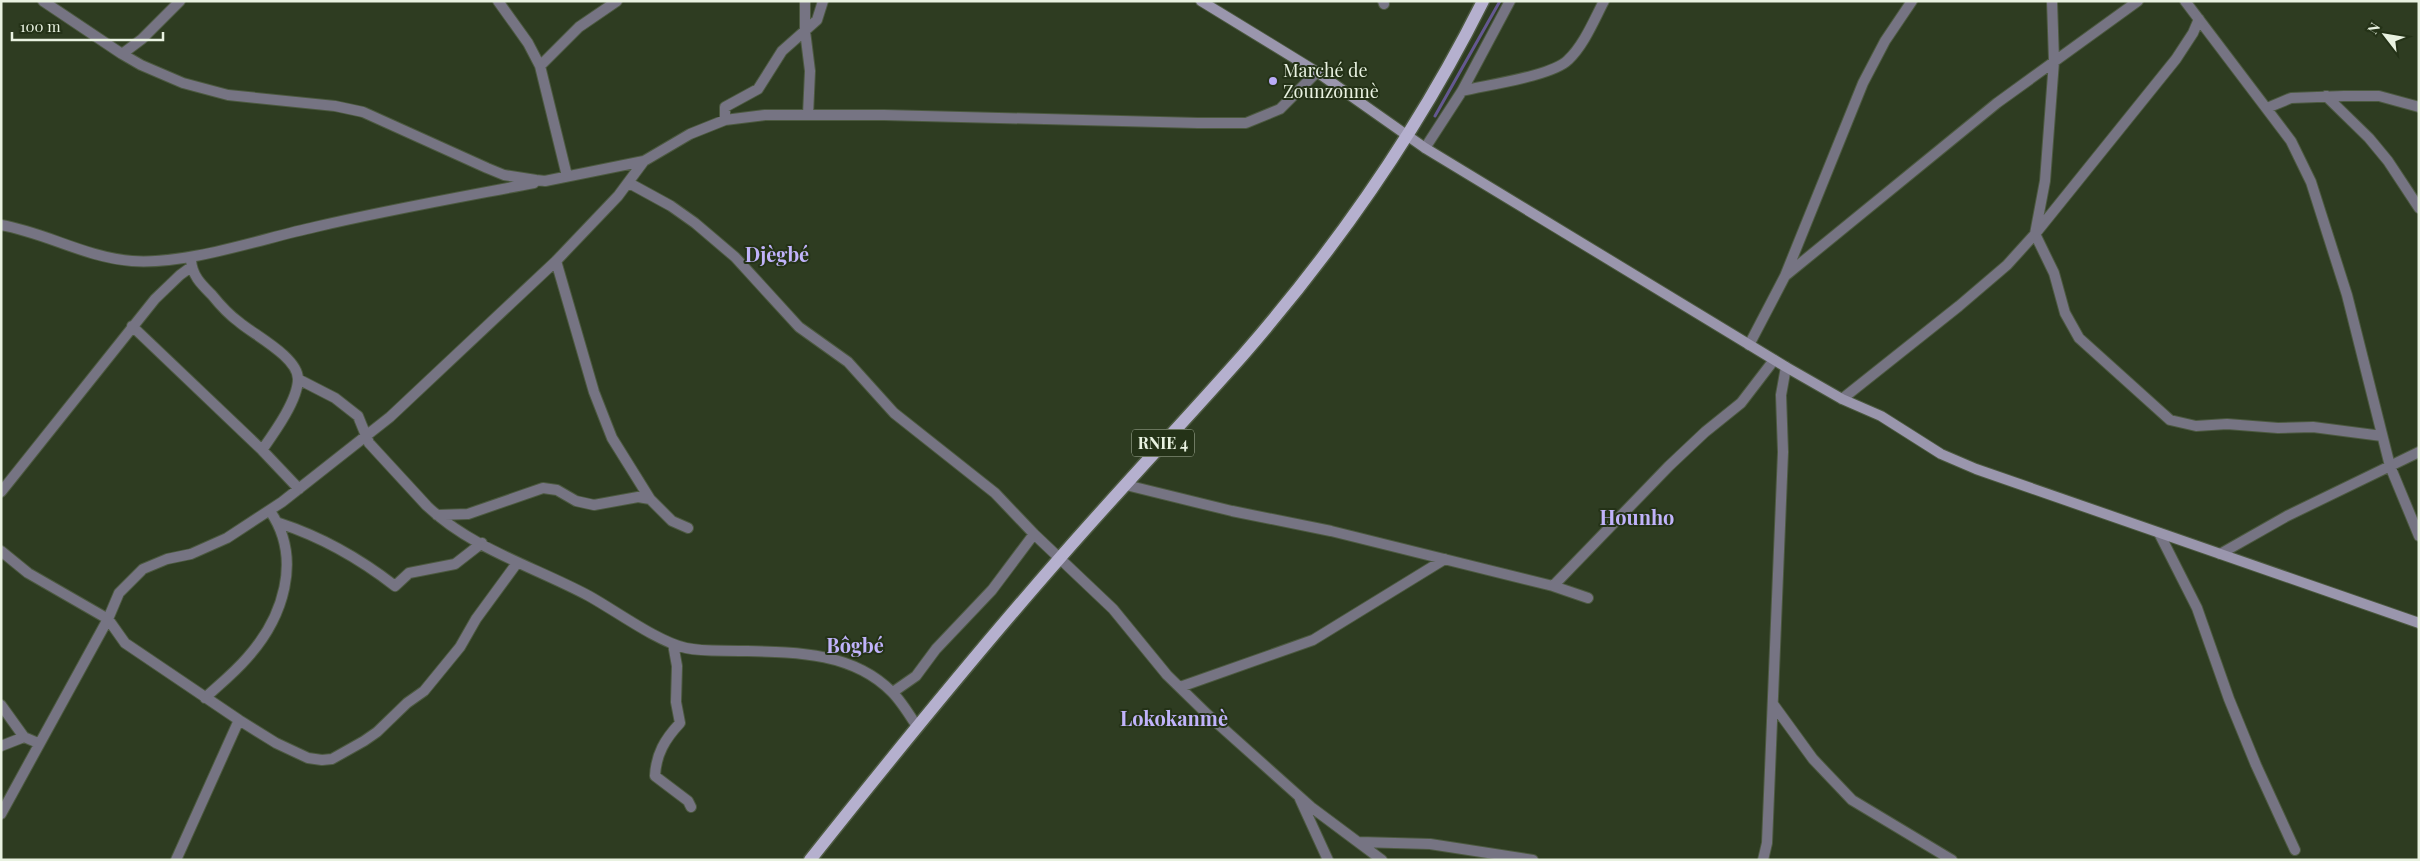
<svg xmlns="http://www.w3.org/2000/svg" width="2420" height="861" viewBox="0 0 2420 861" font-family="'Playfair Display',serif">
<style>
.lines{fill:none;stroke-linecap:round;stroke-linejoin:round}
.stream{stroke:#645891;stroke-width:3}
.street-casing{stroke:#4c5940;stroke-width:12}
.secondary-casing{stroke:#4c5940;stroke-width:12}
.primary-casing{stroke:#4c5940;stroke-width:15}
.street{stroke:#767483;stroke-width:10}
.secondary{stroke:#9a96ad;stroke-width:10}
.primary{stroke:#b5b0ce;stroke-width:12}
.poi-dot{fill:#b9abf7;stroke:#243217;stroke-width:2}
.labels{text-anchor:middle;stroke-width:4;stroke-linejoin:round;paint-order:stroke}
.shield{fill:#243217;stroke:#aeb8a4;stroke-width:1}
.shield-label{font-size:16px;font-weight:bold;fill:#e9f2e1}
.poi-label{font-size:18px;fill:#e9f2e1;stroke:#243217;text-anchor:start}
.quarter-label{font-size:20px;font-weight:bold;fill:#c0b3fa;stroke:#243217}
</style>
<rect width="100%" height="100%" fill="#2e3c21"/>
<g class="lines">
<!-- stream -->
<path class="stream" d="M1435 116 1500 1"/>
<defs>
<path id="street" d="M43 1 122 54 141 65 183 83 228 95 335 106 363 112 487 168 504 175 536 180 545 181 644 161 690 134 725 120 765 115H884L1198 123H1246L1280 109 1317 72
M498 1 528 43 540 66 567 176
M805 1V31L810 71 808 115
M1383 1 1384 4
M2052 1 2054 61 2045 181 2035 234 2054 273 2065 313 2079 338 2170 420 2196 426 2227 424 2278 428 2313 427 2382 436
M2185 1 2291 141 2311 182 2347 295 2390 466 2419 536
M122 54 142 39 180 1
M540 66 579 27 617 1
M1462 91C1486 85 1552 76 1568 60 1584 45 1594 20 1604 1
M2326 96 2369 138 2388 161 2419 208
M2267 108 2291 98 2344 96H2379L2419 107
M725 120V107L758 89 782 51 817 20 823 1
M1425 148 1462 91 1510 1
M629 183 671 206 695 223 735 257 799 327 848 362 894 413 995 493 1034 534 1113 609 1167 675 1207 714 1311 807 1382 860
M1 225C47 233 84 257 132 261 187 265 260 239 315 227 387 210 461 197 534 183
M191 260C192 276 202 285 212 295 220 305 228 314 239 322 254 335 298 357 298 379 298 400 274 433 262 450
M556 261 594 392 612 438 650 499
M1785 276 1997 103 2138 1
M132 326 262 450 299 489
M1749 345 1785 276 1863 83 1885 41 1912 1
M298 379 335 398 358 416 369 443 427 506C472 549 535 567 589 596 616 611 658 642 686 648 704 652 724 650 743 651 795 652 853 652 892 692 901 701 909 714 916 725
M1842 399 1959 306 2007 265 2035 234 2176 59 2193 33 2199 19
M1126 485 1232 511 1331 531 1553 586 1588 598
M1 492 155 299 180 275 191 267
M437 515 468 514 543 488 557 490 576 501 594 505 638 497 650 499 672 521 688 528
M279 523C322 537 359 558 395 586L409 573 455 564 482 543
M2159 533 2197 608 2229 699 2256 765 2295 850
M1 551 28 573 108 619 125 643 239 720 276 743 308 758 322 760 332 759 364 741 377 732 407 703 424 691 460 647 476 619 517 563
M2220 554 2287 516 2419 452
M1553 586 1669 466 1705 432 1741 403 1774 360
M673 644 677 666 676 702 680 723C665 739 656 754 655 776L688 801 691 807
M1180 687 1313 640 1445 559
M893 692 916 676 936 649 992 590 1034 534
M205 698C219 685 234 673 247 658 283 618 303 559 270 511
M1773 704 1813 759 1852 800 1952 860
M1 705 24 737 38 743
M1 746 24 737
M1300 799 1328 860
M1 814 108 619 119 593 143 569 167 559 191 554 227 538 282 502 390 417 556 261 618 196 644 161
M1359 842 1430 844 1533 860
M176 860 239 720
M1763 860 1767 843 1783 452 1781 395 1786 367"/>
<path id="secondary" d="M1201 1 1317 72 1425 148 1786 367 1842 399 1881 416 1941 454 1976 469 2419 623"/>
<path id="primary" d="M810 860C891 758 973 657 1059 559 1119 490 1182 424 1243 355 1336 248 1419 129 1483 1"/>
</defs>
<!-- street casing -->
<use href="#street" class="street-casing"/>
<!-- secondary casing -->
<use href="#secondary" class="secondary-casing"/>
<!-- primary casing -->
<use href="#primary" class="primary-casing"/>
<!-- street -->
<use href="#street" class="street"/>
<!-- secondary -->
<use href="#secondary" class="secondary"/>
<!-- primary -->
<use href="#primary" class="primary"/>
</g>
<!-- markers -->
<circle class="poi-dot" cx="1273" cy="81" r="5"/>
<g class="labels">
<!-- shield labels -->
<rect class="shield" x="1132" y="429.5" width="62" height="27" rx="4"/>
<g class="shield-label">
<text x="1163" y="449">RNIE 4</text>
</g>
<!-- poi labels -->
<g class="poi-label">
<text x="1283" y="77">Marché de<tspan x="1283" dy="21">Zounzonmè</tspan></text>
</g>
<!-- quarter labels -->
<g class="quarter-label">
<text x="777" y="262">Djègbé</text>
<text x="1637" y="525">Hounho</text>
<text x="855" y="653">Bôgbé</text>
<text x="1174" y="726">Lokokanmè</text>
</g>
</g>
<!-- border -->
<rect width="2420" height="861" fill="none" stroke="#e9f2e1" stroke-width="5"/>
<!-- north arrow -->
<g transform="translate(2385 35) rotate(301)" stroke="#243217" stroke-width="4" paint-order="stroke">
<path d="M0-4L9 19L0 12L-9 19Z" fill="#e9f2e1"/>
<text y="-8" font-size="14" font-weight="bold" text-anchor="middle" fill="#e9f2e1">N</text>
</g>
<!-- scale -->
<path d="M12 32v8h151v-8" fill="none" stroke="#e9f2e1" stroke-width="2.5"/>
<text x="20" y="32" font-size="15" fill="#e9f2e1" stroke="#243217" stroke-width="4" paint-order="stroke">100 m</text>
</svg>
